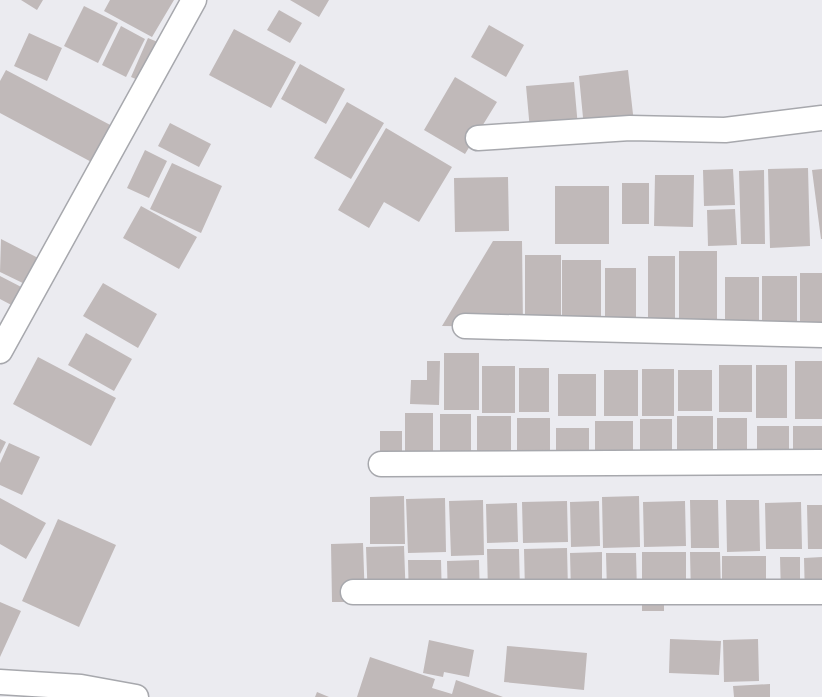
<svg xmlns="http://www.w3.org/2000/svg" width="822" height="697" viewBox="0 0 822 697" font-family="'PT Sans Narrow',sans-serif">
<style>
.building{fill:#c0b9b9}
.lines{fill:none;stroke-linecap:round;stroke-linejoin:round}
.street-casing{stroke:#a7a8ad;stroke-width:27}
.street{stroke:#fff;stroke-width:24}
</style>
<rect width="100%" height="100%" fill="#ebebf0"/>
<!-- building -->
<path class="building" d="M21 0H43L37 10Z
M110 0H174L152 37 104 11Z
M290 0H329L319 17Z
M84 6 118 23 98 63 64 46Z
M279 10 302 23 290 43 267 30Z
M489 25 524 45 506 77 471 57Z
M121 26 145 39 126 77 102 65Z
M234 29 296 62 271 108 209 75Z
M29 33 62 48 47 81 14 66Z
M148 38 172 48 154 87 131 77Z
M300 64 345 89 326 124 281 99Z
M6 70 116 128 97 165 0 113V81Z
M628 70 634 123 584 128 579 76Z
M455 77 497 102 465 154 424 130Z
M574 82 578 127 530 130 526 86Z
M347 102 384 123 351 179 314 158Z
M170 123 211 144 199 167 158 146Z
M386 128 452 167 419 222 384 202 369 228 338 210Z
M145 150 167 161 149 198 127 188Z
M172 163 222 186 201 233 150 209Z
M808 168 810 246 770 248 768 169Z
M733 169 735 205 704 206 703 170Z
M822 169V239H821L812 170Z
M764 170 765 244H741L739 171Z
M655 175H694L693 227 654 226Z
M508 177 509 231 455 232 454 178Z
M622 183H649V224H622Z
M555 186H609V244H555Z
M141 206 197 237 179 269 123 238Z
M735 209 737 245 708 246 707 210Z
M1 239 44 261 31 287 0 272Z
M493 241H522L523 327 442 326Z
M679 251H717V328H679Z
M525 255H561V317H525Z
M648 256H675V330H648Z
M562 260H601V328H562Z
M605 268H636V329H605Z
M800 273H822V334H800Z
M0 276 29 291 19 309 0 299Z
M762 276H797V333H762Z
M725 277H759V330H725Z
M103 283 157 314 138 348 83 316Z
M86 333 132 359 114 391 68 365Z
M444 353H479V410H444Z
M38 357 116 398 91 446 13 404Z
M427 361H440L439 405 410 404 411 380H427Z
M795 361H822V419H795Z
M719 365H752V412H719Z
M756 365H787V418H756Z
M482 366H515V413H482Z
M519 368H549V412H519Z
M642 369H674V416H642Z
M604 370H638V416H604Z
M678 370H712V411H678Z
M558 374H596V416H558Z
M405 413H433V462H405Z
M440 414H471V460H440Z
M477 416H511V462H477Z
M677 416H713V468H677Z
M517 418H550V460H517Z
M717 418H747V466H717Z
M640 419H672V468H640Z
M595 421H633V461H595Z
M757 426H789V469H757Z
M793 426H822V470H793Z
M556 428H589V465H556Z
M380 431H402V464H380Z
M0 439 6 442 0 454Z
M9 443 40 457 22 495 0 485V463Z
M404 496 405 544H370V497Z
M639 496 640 547 603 548 602 497Z
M0 498 46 523 26 559 0 544Z
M445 498 446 552 408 553 406 499Z
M483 500 484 555 451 556 449 501Z
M690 500H718L719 548H691Z
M726 500H759L760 551 727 552Z
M567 501 568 542 523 543 522 502Z
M599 501 600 546 571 547 570 502Z
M685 501 686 546 644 547 643 502Z
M801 502 802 549H766L765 503Z
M517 503 518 542 487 543 486 504Z
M807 505H822V549H808Z
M58 519 116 545 79 627 22 601Z
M363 543 365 602H332L331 544Z
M404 546 406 601 368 602 366 547Z
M567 548 568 590 525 591 524 549Z
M487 549H519L520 592H488Z
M602 552V592H571L570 553Z
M642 552H686V602H664V611H642Z
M690 552H720L721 596H691Z
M606 553H636L637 592H607Z
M722 556H766V595H743L744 605H722Z
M780 557H800V595H781Z
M822 557V599H805L804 558Z
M408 560H441L442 601 409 602Z
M479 560 480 602 448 603 447 561Z
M0 602 21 611 0 657Z
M670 639 721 641 719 675 669 673Z
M758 639 759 681 724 682 723 640Z
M429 640 474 650 469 677 444 672 443 677 423 673Z
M507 646 587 653 584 690 504 682Z
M370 657 435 679 432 688 452 694 456 680 503 697H357Z
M770 684V697H734L733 686Z
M317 692 329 697H315Z"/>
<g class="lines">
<defs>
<path id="street" d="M478 138 630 128 725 130 822 118
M465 326 822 335
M0 351 194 0
M381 464 822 462
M353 592H822
M0 682 81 687 136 697"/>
</defs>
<!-- street casing -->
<use href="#street" class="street-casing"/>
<!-- street -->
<use href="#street" class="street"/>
</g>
</svg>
